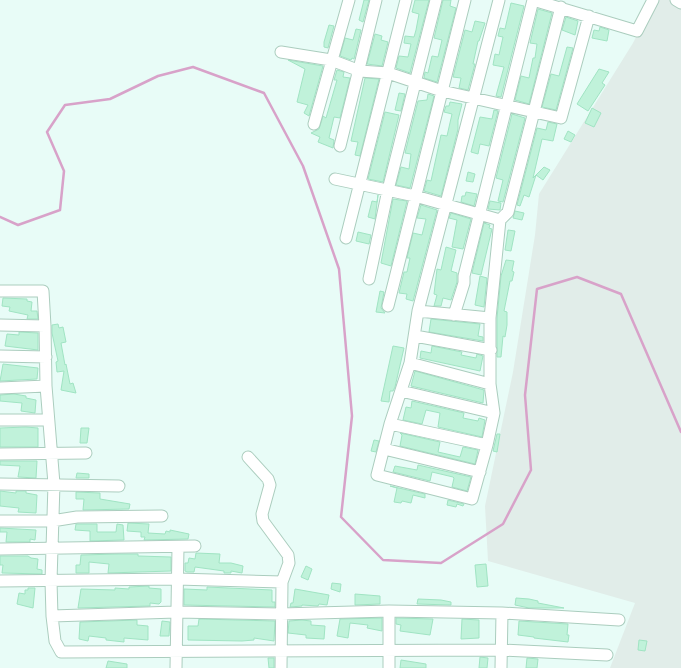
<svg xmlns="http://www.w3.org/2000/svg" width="681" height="668" viewBox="0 0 681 668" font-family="Rubik,sans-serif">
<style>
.industrial{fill:#e1ede9}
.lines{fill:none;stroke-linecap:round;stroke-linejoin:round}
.stream{stroke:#d8a2c9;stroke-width:2.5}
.building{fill:#c0f2da;stroke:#a0e4c3}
.minor-casing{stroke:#abcdbe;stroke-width:13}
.minor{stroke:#fff;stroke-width:11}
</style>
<rect width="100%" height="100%" fill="#e8fcf7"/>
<!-- industrial -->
<path class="industrial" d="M655 0H681V668H610L635 603 488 561 485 506 513 372 535 235 539 194 633 43Z"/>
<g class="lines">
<!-- stream -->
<path class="stream" d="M0 217 18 225 60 210 64 171 47 132 65 105 110 99 158 76 193 67 264 93 303 166 339 269 352 416 341 517 383 560 441 563 503 524 531 470 525 395 537 289 577 277 621 294 681 432"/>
</g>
<!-- building -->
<path class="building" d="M364 0H369L363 22 359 20Z
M415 0H429L410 73 396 68 399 56 408 57 411 44 404 43 405 36 414 37 416 30 419 14 412 12Z
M443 0H451L450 6 456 8 437 82 424 78 425 72 428 73 432 56 438 57 442 40 434 38Z
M511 3 524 6 501 97 496 96 504 67 493 65 495 54 499 55 503 37 498 36 500 28 505 29Z
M538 9 552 13 529 104 515 100 521 76 529 78 533 58H535L537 44 530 43Z
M566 17 578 21 575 35 562 30Z
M475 21 485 23 479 41H478L473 64H475L468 90 459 88 461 78 453 77 465 30 472 32Z
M329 25 334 26 328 48 324 47V42Z
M600 27 609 30 607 41 592 38 594 30 599 31Z
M356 29 361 30 354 59 352 58 351 60 340 56 345 38 353 40Z
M375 34 382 36 381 40 388 42 382 66 367 64Z
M567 47 573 48 556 110 542 107 551 74 559 76Z
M288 60 323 66 309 116 304 113 308 105 297 102 305 69Z
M599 69 609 72 602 83 605 85 588 111 577 104Z
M337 70 344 72 343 77 350 78 340 118 334 117 329 138 334 140 333 148 318 142 320 137 311 133 319 129 323 116 326 118 337 80H334Z
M365 78 379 79 360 156 355 155 358 142 351 141Z
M399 93 405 94 401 111 395 110Z
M428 94 434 96 410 188 396 185 401 167 409 169 411 154 405 153 418 101 427 100Z
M450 102 462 104 458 120V129L441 196 424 191 427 180 431 181 441 135 447 136 452 114 444 112 446 106H449Z
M592 108 601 113 594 127 585 123Z
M494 110 498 111 489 146 480 144 478 154 471 152 480 117 492 119Z
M385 112 399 115 383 182 368 179Z
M512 114 525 118 503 202 498 201 503 180 496 178Z
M548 122 557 124 553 141 542 139 533 178 536 175 529 197 524 195 520 206 517 205 537 128 546 130Z
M568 131 575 135 571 142 564 139Z
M544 167 550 170 543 180 536 175Z
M468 172 475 174 473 182 466 181Z
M466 192 477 194 474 206 461 202 462 196H465Z
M378 195 375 219 368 217 372 201 377 202Z
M393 199 407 201 391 266 381 263Z
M490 201 501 203 500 210 488 209Z
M421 205 437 210 413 301 406 299 407 294 399 293 404 272H407L410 258H407L413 233 422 235 426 219 417 218Z
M515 211 524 213 522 220 513 218Z
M451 213 471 219 463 249 452 247 457 220 449 218Z
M484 223 490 225 489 228 492 229 481 275 472 273Z
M508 230 515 231 511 251 505 250Z
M358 232 371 235 369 244 356 241Z
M446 247 456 250 451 271 457 273V282L451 300 443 298 441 306H434L437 295 434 294 437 269 441 270Z
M506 260 514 261 512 271 514 272 512 281H510L504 311 507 312V325L505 337 503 336 501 357H497V318L501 276Z
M480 276 487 278 484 307 475 305Z
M380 291 384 292 381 308 385 313 376 312Z
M3 298 27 299V301L32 302 31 311H37L38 319H27L28 315 9 311 10 307 2 306Z
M431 319 480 324 478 336 483 337V341L429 332Z
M58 324 59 328 63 327 66 342 61 343 65 365 66 364 70 384 73 383 76 393 61 390 64 371 57 372 56 362 58 361 52 333V325Z
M19 332 38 333V350L5 346 7 334 19 335Z
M393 346 404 348 395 387 393 391H390L389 402 381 401Z
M432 346 462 352 461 355 476 358 477 354 483 356 480 371 420 358 421 351 431 353Z
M3 364 38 368 37 379 0 381Z
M415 371 484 390 483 403 411 386Z
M14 394 26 396V398L36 400 35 413 21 411 22 403 0 401V395Z
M412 401 464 413 463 418 478 421 479 418 485 420 482 437 438 427 440 413 426 410 422 424 403 420 406 407 411 408Z
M26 427 38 428V447H0V428Z
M81 428H89L87 443H80Z
M400 433 440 442 438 452 460 457 463 447 478 450 475 464 400 446 402 435Z
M497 434H500L497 452 493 451Z
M374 440 379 441 376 452 371 451Z
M0 461H37L36 478 18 477 20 466 0 465Z
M418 465 471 477 467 491 452 487 454 478 453 477 432 472 430 481 393 472 395 466 417 470Z
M77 473 89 474V478H76Z
M390 486 425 494V498L413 495 411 503 402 501 401 503 394 502 397 488Z
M0 491 16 493V491H26V493L37 495 36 513 18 512 19 508 0 506Z
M76 492 100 493V499L130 504 129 509 83 510 84 499H76Z
M448 500 464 504 463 506 457 504 456 507 447 505Z
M128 523 149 524 148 533 165 534 166 531 170 532V530L189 534 188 539 144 540 145 537H141V532L127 531Z
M76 524H97V532H116L117 524 123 525 124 540 90 541V531L75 530Z
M0 528 36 530 35 540 30 539V542H6L7 532H0Z
M196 553 220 554 219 563H231L243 566 242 573 231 571V573H224V571L195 567 194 572H187L185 571V563H188L189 558 195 559Z
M118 554H138V556L171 557V571L108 573 109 564 89 562V573H76V565H80L81 555Z
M0 556H28L31 558 38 559 37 569 42 570V574L2 573 3 565H0Z
M486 564 488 586 477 587 475 565Z
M306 566 312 569 308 580 301 577Z
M332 583 341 584 340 592 331 589Z
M149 586V588L161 589V602L159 604 150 603V606L78 608 81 589 115 590V588L129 589V587Z
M207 587 272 590V602H275V607L184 605V589L207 590Z
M28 588H35L33 608 17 604 19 593 25 594V590H28Z
M295 589 329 595 327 605 319 604 318 606 302 605V606L290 607 291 603H293Z
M355 594 380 596V604L355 605Z
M516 598 529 599 538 601V603L564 608H529L515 605Z
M418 599 441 600 451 602V605L417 604Z
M382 618V631L367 628 368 625 350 623 348 638 337 636 340 619Z
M396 618 433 619 430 635 400 631 401 625 396 624Z
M199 619 275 621 274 641 254 638V640L242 641 188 640V626H198Z
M462 619 479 620V638L461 639Z
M137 620V625L148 626V640L124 638V642L106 640V638L89 636 88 641 79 639 80 622Z
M302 620 311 621V625L325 626 324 639 306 638V635L288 633 289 621Z
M162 621 170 622 169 636H160Z
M519 621 568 624 567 635H569L568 642 534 638V637L518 635Z
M639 640 647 641 645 651 638 650Z
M480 657 488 658 487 668H479Z
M268 658H274V668H269Z
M527 658 538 659 537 668H526Z
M401 660 426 664V668H400Z
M108 661 127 664V668H106Z"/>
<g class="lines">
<defs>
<path id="minor" d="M499 0 418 311 410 363 390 424 377 475 472 499 487 445 494 413 490 384V318L500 220 508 212 561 7
M676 0 681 3
M281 52 331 60 360 71 388 73 442 91 561 118 589 16
M314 124 349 0
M340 146 376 0
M335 179 415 196 500 220
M346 238 406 0
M369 279 388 190 436 0
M0 291H43L45 326 46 386 54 484 51 581 52 616 55 641 61 652 501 650 607 655
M388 306 465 0
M418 311 490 318
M454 315 464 283V276L533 0 637 31 653 0
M0 325 45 326
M415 336 491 350
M0 356 46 357
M410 363 490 384
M0 388 46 386
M401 391 494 413
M0 420H48
M390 424 487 445
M384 449 480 472
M0 454 86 453
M248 457 268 479 270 485 262 514 263 521 288 555 289 563 282 582
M0 484 119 486
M0 521H52L77 517 162 516
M0 549 195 546
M0 581 177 579 282 582 281 668
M52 616 176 612 281 614 389 611 502 613 619 620
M176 668 178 547
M389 668V611
M501 668 502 613"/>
</defs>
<!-- minor casing -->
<use href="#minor" class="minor-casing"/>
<!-- minor -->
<use href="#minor" class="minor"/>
</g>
</svg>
